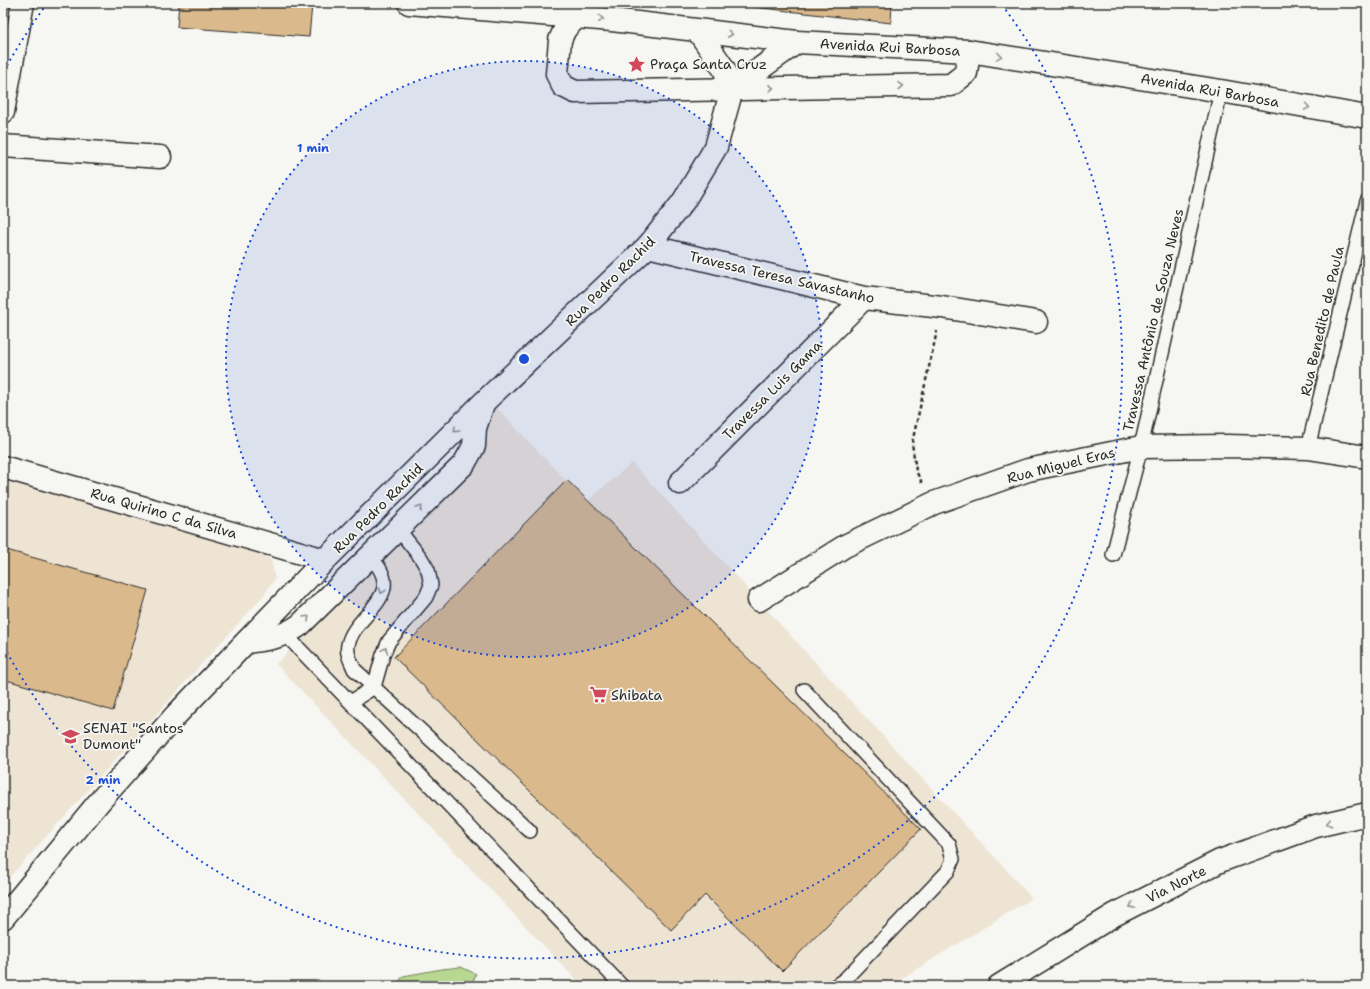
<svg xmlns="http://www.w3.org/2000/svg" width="1370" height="989" viewBox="0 0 1370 989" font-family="'Shantell Sans',sans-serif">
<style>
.built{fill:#eee4d4}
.green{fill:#b8d891;stroke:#72825e}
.building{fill:#daba8d;stroke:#2b2b2b}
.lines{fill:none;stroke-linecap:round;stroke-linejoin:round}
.service-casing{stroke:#2b2b2b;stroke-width:16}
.minor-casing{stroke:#2b2b2b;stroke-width:25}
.tertiary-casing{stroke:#2b2b2b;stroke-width:25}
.secondary-casing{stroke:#2b2b2b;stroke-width:25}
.path{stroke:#2b2b2b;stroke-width:2.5;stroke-dasharray:4 3;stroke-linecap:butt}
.service{stroke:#f6f6f2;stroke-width:13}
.minor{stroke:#f6f6f2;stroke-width:22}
.tertiary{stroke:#f6f6f2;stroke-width:22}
.secondary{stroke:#f6f6f2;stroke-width:22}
.oneway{stroke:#90908e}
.ring{fill:none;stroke:#1d4ed8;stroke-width:2;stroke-dasharray:2 4}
.labels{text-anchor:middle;stroke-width:3.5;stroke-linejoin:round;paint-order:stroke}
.street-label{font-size:14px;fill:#2b2b2b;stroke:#f6f6f2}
.poi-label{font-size:14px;fill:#2b2b2b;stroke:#f6f6f2;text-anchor:start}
.centre{fill:#1d4ed8;stroke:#f6f6f2;stroke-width:2}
.ring-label{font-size:12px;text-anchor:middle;font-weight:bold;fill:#1d4ed8;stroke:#f6f6f2;stroke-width:3.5;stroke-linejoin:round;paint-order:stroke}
</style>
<rect width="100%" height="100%" fill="#f6f6f2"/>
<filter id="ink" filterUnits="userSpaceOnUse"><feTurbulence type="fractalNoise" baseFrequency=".025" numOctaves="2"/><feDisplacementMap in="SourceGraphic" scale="8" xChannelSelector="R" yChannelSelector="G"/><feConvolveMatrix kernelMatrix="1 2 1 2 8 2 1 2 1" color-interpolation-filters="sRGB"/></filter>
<g filter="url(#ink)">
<!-- built -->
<path class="built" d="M496 407 586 502 632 463 1032 898 889 986H582L276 664 473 470 487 442 488 424Z
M3 480 252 547 271 560 275 579 263 596 8 879 3 876Z"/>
<!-- green -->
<path class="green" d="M461 967 476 974 471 986H396L403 976 442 969Z"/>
<!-- building -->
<path class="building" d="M179 3 312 5 309 37 177 27Z
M719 3H892L891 23Z
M567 480 921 829 782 971 705 895 671 930 394 657Z
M3 549 148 590 113 711 3 679Z"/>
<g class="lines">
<defs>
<path id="service" d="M1308 448 1367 201
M1113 555 1141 447 1221 91
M370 557C410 596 354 613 348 645 346 654 351 661 354 669L530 831
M286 635 622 986
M804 690 949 844 953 859 948 871 845 979 835 986
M351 702 374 687 383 655 389 641 426 597 431 585 428 570 421 558 398 529"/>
<path id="minor" d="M577 17 565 29 560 40 557 74 563 86 575 92 951 85 966 73 969 51
M3 112 23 3
M3 146 160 157
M648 246 864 298 942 307 1036 322
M3 467 325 560
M680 483 864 298
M759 600 845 546 934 503 1028 470 1141 447 1227 446 1308 448 1367 457"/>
<path id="tertiary" d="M698 31 724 69 732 89
M246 642C269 639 281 638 300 625L464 464 474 446 475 428 483 404
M3 918 99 802 176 715 246 642 325 560 484 402 648 246 683 202 716 147 732 89 797 42"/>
<path id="secondary" d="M409 3 612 20 797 42 969 51 1221 91 1367 117
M999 986 1114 915 1220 861 1316 826 1367 814"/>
</defs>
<!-- service casing -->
<use href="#service" class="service-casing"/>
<!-- minor casing -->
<use href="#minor" class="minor-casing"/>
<!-- tertiary casing -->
<use href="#tertiary" class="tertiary-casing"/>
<!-- secondary casing -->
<use href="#secondary" class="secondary-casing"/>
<!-- path -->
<path class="path" d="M922 483 916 471 912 443 937 331"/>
<!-- service -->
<use href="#service" class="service"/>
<!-- minor -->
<use href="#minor" class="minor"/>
<!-- tertiary -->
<use href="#tertiary" class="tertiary"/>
<!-- secondary -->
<use href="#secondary" class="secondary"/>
</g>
<!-- one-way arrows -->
<defs><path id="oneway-chevron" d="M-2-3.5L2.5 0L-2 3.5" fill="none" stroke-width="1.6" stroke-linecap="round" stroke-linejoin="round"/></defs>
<g class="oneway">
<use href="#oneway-chevron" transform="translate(601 19) rotate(4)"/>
<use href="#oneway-chevron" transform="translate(730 34) rotate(6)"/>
<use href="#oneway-chevron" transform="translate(999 56) rotate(9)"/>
<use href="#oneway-chevron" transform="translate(901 86) rotate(-1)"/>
<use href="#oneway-chevron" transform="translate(771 88) rotate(-1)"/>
<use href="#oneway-chevron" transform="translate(1307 107) rotate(10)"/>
<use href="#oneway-chevron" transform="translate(456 430) rotate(135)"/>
<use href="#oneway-chevron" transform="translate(420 508) rotate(-45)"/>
<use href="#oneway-chevron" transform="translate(382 591) rotate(111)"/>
<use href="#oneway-chevron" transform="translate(307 618) rotate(-44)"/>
<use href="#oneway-chevron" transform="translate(385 650) rotate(-66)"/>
<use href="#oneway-chevron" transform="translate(1329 823) rotate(168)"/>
<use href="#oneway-chevron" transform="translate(1132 906) rotate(153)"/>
</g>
</g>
<!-- distance rings -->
<circle cx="524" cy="359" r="298" fill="#1d4ed8" fill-opacity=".12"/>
<g class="ring">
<circle cx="524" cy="359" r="298"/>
<path d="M4 71A595 595 0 0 1 46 5M1002 5A595 595 0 1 1 4 647"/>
</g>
<!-- icons -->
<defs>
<symbol id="sight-bare" viewBox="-9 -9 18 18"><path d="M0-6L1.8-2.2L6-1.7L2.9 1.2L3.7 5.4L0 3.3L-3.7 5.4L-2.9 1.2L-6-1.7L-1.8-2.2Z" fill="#d1495b" stroke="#f6f6f2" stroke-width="2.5" paint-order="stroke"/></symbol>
<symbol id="supermarket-bare" viewBox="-9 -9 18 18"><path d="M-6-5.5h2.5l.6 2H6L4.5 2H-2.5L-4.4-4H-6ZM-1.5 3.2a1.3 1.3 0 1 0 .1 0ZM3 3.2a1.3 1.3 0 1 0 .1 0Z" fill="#d1495b" stroke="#f6f6f2" stroke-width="2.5" paint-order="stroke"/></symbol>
<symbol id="university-bare" viewBox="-9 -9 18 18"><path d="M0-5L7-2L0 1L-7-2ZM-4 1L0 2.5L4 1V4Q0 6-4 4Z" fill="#d1495b" stroke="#f6f6f2" stroke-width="2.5" paint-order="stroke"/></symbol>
</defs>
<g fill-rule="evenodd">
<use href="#sight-bare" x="624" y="52" width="25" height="25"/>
<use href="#supermarket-bare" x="586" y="682" width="25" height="25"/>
<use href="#university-bare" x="58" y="724" width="25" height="25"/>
</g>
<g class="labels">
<!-- street labels -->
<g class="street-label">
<text transform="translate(890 47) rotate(3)" y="5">Avenida Rui Barbosa</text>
<text transform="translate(1210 90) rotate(10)" y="5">Avenida Rui Barbosa</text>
<text transform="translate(782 277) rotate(13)" y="5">Travessa Teresa Savastanho</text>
<text transform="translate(610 281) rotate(-45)" y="5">Rua Pedro Rachid</text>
<text transform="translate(1153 320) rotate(-77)" y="5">Travessa Antônio de Souza Neves</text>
<text transform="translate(1322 321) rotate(-77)" y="5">Rua Benedito de Paula</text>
<text transform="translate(772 390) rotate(-45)" y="5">Travessa Luis Gama</text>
<text transform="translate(1061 465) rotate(-14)" y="5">Rua Miguel Eras</text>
<text transform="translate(378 508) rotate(-45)" y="5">Rua Pedro Rachid</text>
<text transform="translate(164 513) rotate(16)" y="5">Rua Quirino C da Silva</text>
<text transform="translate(1176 884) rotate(-27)" y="5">Via Norte</text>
</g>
<!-- poi labels -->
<g class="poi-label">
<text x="650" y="69">Praça Santa Cruz</text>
<text x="611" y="700">Shibata</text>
<text x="83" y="733">SENAI "Santos<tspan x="83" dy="16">Dumont"</tspan></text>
</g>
</g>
<circle cx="524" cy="359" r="6" class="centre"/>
<g class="ring-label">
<text x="313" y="152">1 min</text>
<text x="103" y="784">2 min</text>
</g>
<!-- margin -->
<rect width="1370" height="989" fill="none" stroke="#f6f6f2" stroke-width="16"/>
<rect x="8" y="8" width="1354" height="973" fill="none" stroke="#2b2b2b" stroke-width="1.5" filter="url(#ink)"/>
</svg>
